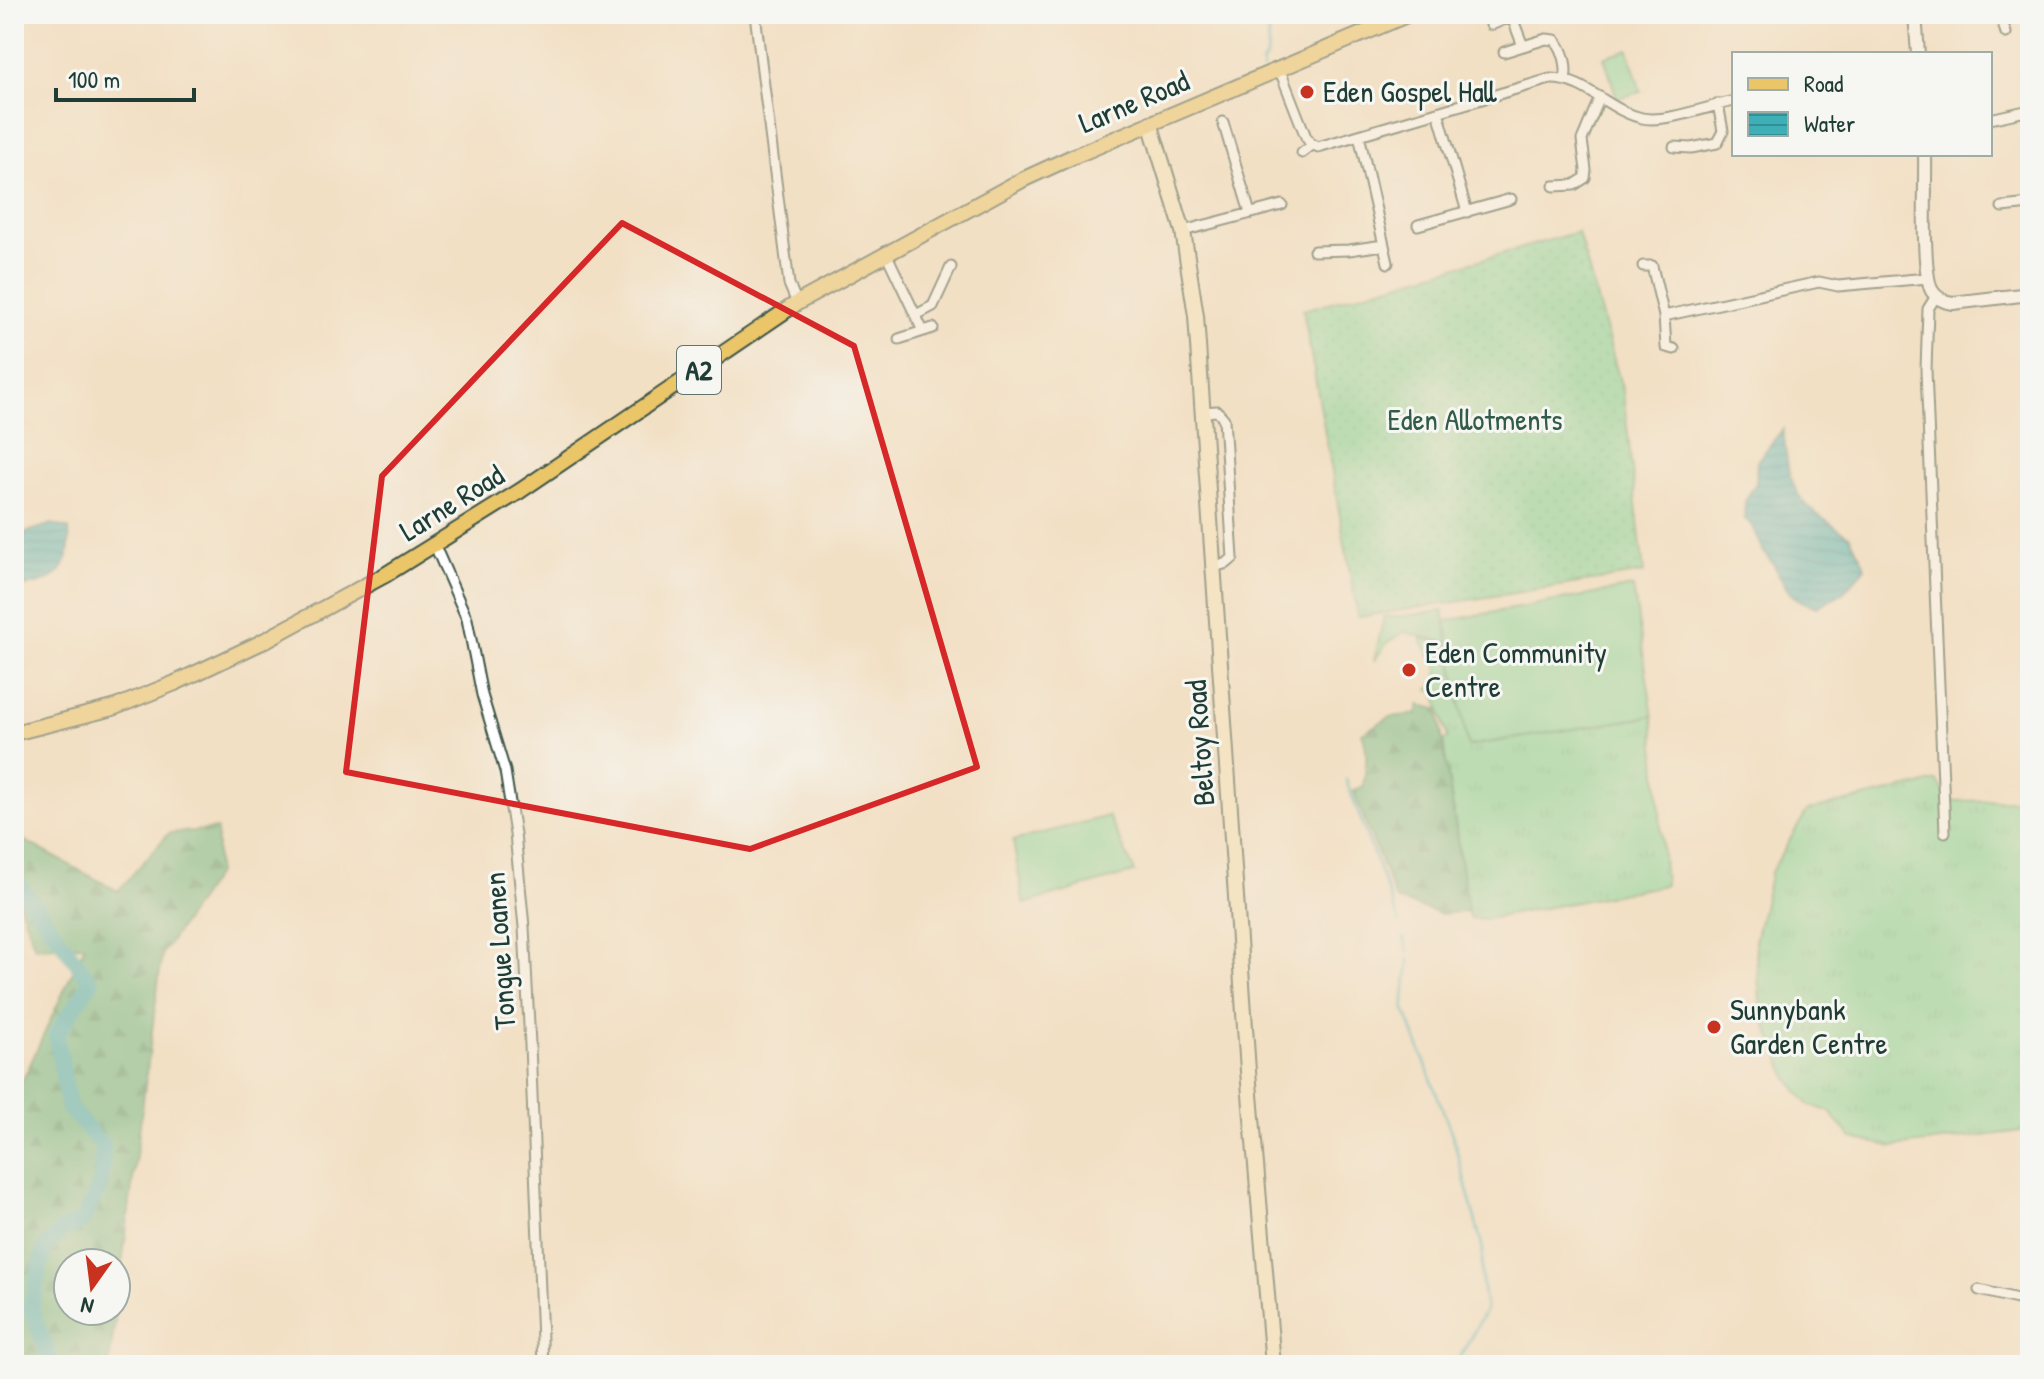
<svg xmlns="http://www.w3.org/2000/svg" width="2044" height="1379" viewBox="0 0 2044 1379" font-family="'Patrick Hand',sans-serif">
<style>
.grass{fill:url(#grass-tufts);stroke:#4e8a69;stroke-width:2}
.forest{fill:url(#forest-firs);stroke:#427a5c;stroke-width:2}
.garden{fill:url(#garden-dots);stroke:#4e8a69;stroke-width:2}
.pitch{fill:#7dd89e;stroke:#4e8a69;stroke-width:2}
.water{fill:url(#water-rules);stroke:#2f7676;stroke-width:2}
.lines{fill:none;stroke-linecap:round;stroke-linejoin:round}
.stream{stroke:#3fafb7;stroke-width:3}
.river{stroke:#3fafb7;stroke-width:16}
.minor-casing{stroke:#3f554a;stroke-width:13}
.tertiary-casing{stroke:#3f554a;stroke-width:16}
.secondary-casing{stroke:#3f554a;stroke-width:18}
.primary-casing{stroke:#3f554a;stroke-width:18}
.minor{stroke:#fff;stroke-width:9}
.tertiary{stroke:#fff;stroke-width:12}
.secondary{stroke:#f7e8c3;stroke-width:14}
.primary{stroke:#ebc669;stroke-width:14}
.marked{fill:none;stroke:#d62828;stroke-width:6;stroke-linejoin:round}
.poi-dot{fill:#c8321e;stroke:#f6f6f2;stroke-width:3}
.labels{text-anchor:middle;stroke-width:6;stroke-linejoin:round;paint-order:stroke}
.shield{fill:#f6f6f2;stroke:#60746d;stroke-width:2}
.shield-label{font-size:28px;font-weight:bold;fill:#1f3d34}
.poi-label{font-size:30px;fill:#1f3d34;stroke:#f6f6f2;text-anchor:start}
.street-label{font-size:30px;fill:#1f3d34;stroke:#f6f6f2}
.park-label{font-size:30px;fill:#325c49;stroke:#f6f6f2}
</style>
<defs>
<pattern id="grass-tufts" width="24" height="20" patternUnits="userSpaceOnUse" patternTransform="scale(2)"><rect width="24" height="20" fill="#7dd89e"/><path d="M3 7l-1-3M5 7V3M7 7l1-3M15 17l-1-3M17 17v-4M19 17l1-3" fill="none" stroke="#6cba89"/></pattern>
<pattern id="forest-firs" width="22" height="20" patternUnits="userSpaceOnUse" patternTransform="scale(2)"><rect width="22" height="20" fill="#66b885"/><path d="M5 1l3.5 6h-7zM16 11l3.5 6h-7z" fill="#53976e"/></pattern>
<pattern id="garden-dots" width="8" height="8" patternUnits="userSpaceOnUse" patternTransform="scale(2)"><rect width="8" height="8" fill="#7dd89e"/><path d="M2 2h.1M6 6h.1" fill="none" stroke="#6cba89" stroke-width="1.8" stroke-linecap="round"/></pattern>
<pattern id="water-rules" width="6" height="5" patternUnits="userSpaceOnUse" patternTransform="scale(2)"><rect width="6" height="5" fill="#3fafb7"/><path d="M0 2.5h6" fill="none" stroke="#349096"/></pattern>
</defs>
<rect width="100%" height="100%" fill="#f6f6f2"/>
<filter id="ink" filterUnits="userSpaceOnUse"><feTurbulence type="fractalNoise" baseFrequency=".0125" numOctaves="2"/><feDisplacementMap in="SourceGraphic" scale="16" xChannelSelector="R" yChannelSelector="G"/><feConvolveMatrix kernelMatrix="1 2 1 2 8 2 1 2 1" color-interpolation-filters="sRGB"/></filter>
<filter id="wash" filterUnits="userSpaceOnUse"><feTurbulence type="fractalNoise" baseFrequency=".006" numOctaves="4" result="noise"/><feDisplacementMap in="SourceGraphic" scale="32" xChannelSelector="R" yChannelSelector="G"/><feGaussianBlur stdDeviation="1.8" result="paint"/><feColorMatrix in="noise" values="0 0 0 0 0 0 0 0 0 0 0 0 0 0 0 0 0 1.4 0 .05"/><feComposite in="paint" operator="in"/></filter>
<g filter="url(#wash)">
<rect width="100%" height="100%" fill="#f2e0c5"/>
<!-- grass -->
<path class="grass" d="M1443 611 1449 643 1404 632 1386 644 1374 661 1384 616 1394 617Z
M1421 638 1449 646 1468 746 1653 716 1665 885 1487 919 1469 918 1443 741 1448 739 1435 691 1429 690C1451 664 1426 659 1421 638Z
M1937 781 1952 801 2020 800 2030 793V1130L1893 1147 1852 1138 1830 1112 1808 1104 1788 1078 1761 1012 1755 941 1771 872 1807 811Z"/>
<!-- forest -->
<path class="forest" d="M1419 705 1438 709 1468 911 1441 914 1396 900 1353 790 1363 787C1366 768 1369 751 1362 733L1390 717 1417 714Z
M217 829V873L162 954 116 1311V1263H68V1311H116L109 1365H14V1099L85 945 35 947 14 889V835L118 891 169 833Z"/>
<!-- garden -->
<path class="garden" d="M1578 232 1623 392 1644 573 1358 617 1303 310Z"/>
<!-- pitch -->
<path class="pitch" d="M1628 49 1641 92 1617 98 1604 57Z
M1633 587 1653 716 1468 746 1445 621Z
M1108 816 1135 872 1024 904 1013 841Z"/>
<!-- water -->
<path class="water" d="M1783 429C1790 495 1794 501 1851 537 1854 549 1863 556 1865 568L1844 592 1817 607C1786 597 1788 591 1774 565 1771 560 1765 556 1763 550 1756 536 1757 528 1744 518L1745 501 1756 483 1757 461Z
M52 524 69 529C72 573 57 583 14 587V536Z"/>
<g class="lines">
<!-- stream -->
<path class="stream" d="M1263 70 1262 64C1270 53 1268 45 1269 32 1270 26 1275 19 1278 14
M1346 780 1399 922
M1404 938 1408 951
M1409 959C1409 977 1403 988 1404 1007L1453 1137 1483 1249 1481 1275 1486 1309 1456 1365"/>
<!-- river -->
<path class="river" d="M14 878 91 982 56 1035 69 1108 103 1146 100 1186 82 1222 62 1230 44 1249 31 1308 49 1357V1365"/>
</g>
</g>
<g filter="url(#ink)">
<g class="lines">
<defs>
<path id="minor" d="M755 14 789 284 797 303
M2000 14 2006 33
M1491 25 1505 19 1513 20 1523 46
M1504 52 1546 39 1555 40C1564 50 1568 67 1565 80
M1279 68 1306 137 1310 143 1318 147 1550 79C1585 78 1609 111 1642 118 1665 123 1709 106 1734 101
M2026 111 2030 125
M1438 112 1467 212
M1990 119 2030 110
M1223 122 1250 213
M1359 135 1388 263
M1674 147 1691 148 1717 143 1723 131 1718 104
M1302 153 1312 145
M1554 186 1574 185 1585 178 1586 170 1582 140 1600 97
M2002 207 2030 204
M1418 225 1511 199
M1183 231 1282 205
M1314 251 1349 250 1384 245
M886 253 923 331
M1643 266H1652L1664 316
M1936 296 1928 309 1926 370 1945 832
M916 315 933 306 951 267
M899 339 933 328
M1674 349 1666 347 1664 316 1819 282 1838 286 1928 278
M1203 412 1217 411 1224 419 1233 558 1227 563 1214 567
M435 546 467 619 482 695 505 771 515 834 524 927 530 1045 543 1365
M1979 1290 2030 1302"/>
<path id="tertiary" d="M1915 14 1918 54
M1925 154C1926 182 1921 271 1932 291 1937 299 1944 302 1953 303L2030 294"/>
<path id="secondary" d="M1150 123 1183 231 1196 316 1248 1071 1273 1365"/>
<path id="primary" d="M14 733 113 708 175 683 260 643 385 575 520 491 797 303 1022 180 1072 157 1409 14"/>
</defs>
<!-- minor casing -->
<use href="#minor" class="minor-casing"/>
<!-- tertiary casing -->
<use href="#tertiary" class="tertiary-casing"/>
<!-- secondary casing -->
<use href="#secondary" class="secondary-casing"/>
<!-- primary casing -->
<use href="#primary" class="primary-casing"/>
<!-- minor -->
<use href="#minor" class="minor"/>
<!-- tertiary -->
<use href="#tertiary" class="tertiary"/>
<!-- secondary -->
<use href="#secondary" class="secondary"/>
<!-- primary -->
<use href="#primary" class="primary"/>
</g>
</g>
<!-- marked area -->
<path d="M0 0H2044V1379H0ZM622 223 854 346 977 767 750 849 346 772 382 476Z" fill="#f2e0c5" fill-opacity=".55" fill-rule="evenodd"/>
<path class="marked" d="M622 223 854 346 977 767 750 849 346 772 382 476Z"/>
<!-- markers -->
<g class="poi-dot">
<circle cx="1307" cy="92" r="8"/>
<circle cx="1409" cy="670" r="8"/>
<circle cx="1714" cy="1027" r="8"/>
</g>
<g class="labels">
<!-- shield labels -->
<rect class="shield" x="677" y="346" width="44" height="48" rx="6"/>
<g class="shield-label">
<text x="699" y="380">A2</text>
</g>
<!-- poi labels -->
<g class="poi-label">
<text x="1323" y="102">Eden Gospel Hall</text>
<text x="1425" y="663">Eden Community<tspan x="1425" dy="34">Centre</tspan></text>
<text x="1730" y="1020">Sunnybank<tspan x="1730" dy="34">Garden Centre</tspan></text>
</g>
<!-- street labels -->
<g class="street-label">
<text transform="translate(1134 102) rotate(-23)" y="10">Larne Road</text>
<text transform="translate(452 503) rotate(-32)" y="10">Larne Road</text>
<text transform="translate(1200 743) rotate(-94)" y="10">Beltoy Road</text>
<text transform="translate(500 951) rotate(-94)" y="10">Tongue Loanen</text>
</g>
<!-- park labels -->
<g class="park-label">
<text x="1475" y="430">Eden Allotments</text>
</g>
</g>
<!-- margin -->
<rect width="2044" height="1379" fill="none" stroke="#f6f6f2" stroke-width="48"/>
<!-- legend -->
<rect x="1732" y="52" width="260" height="104" fill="#f6f6f2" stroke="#a0aca6" stroke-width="2"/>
<rect x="1748" y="78" width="40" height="12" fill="#ebc669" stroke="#a0aca6" stroke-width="2"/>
<text x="1804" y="92" font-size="24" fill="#1f3d34">Road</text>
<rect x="1748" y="112" width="40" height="24" fill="url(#water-rules)" stroke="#a0aca6" stroke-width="2"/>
<text x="1804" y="132" font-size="24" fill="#1f3d34">Water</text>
<!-- north arrow -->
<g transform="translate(92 1287) rotate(194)"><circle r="38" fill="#f6f6f2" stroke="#a0aca6" stroke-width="2"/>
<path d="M0-6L14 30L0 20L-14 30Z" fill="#c8321e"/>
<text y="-12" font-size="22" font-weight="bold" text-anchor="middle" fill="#1f3d34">N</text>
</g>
<!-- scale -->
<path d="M56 88v12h138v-12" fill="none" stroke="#1f3d34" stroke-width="4"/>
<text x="68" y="88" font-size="24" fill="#1f3d34" stroke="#f6f6f2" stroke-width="6" paint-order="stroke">100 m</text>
</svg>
